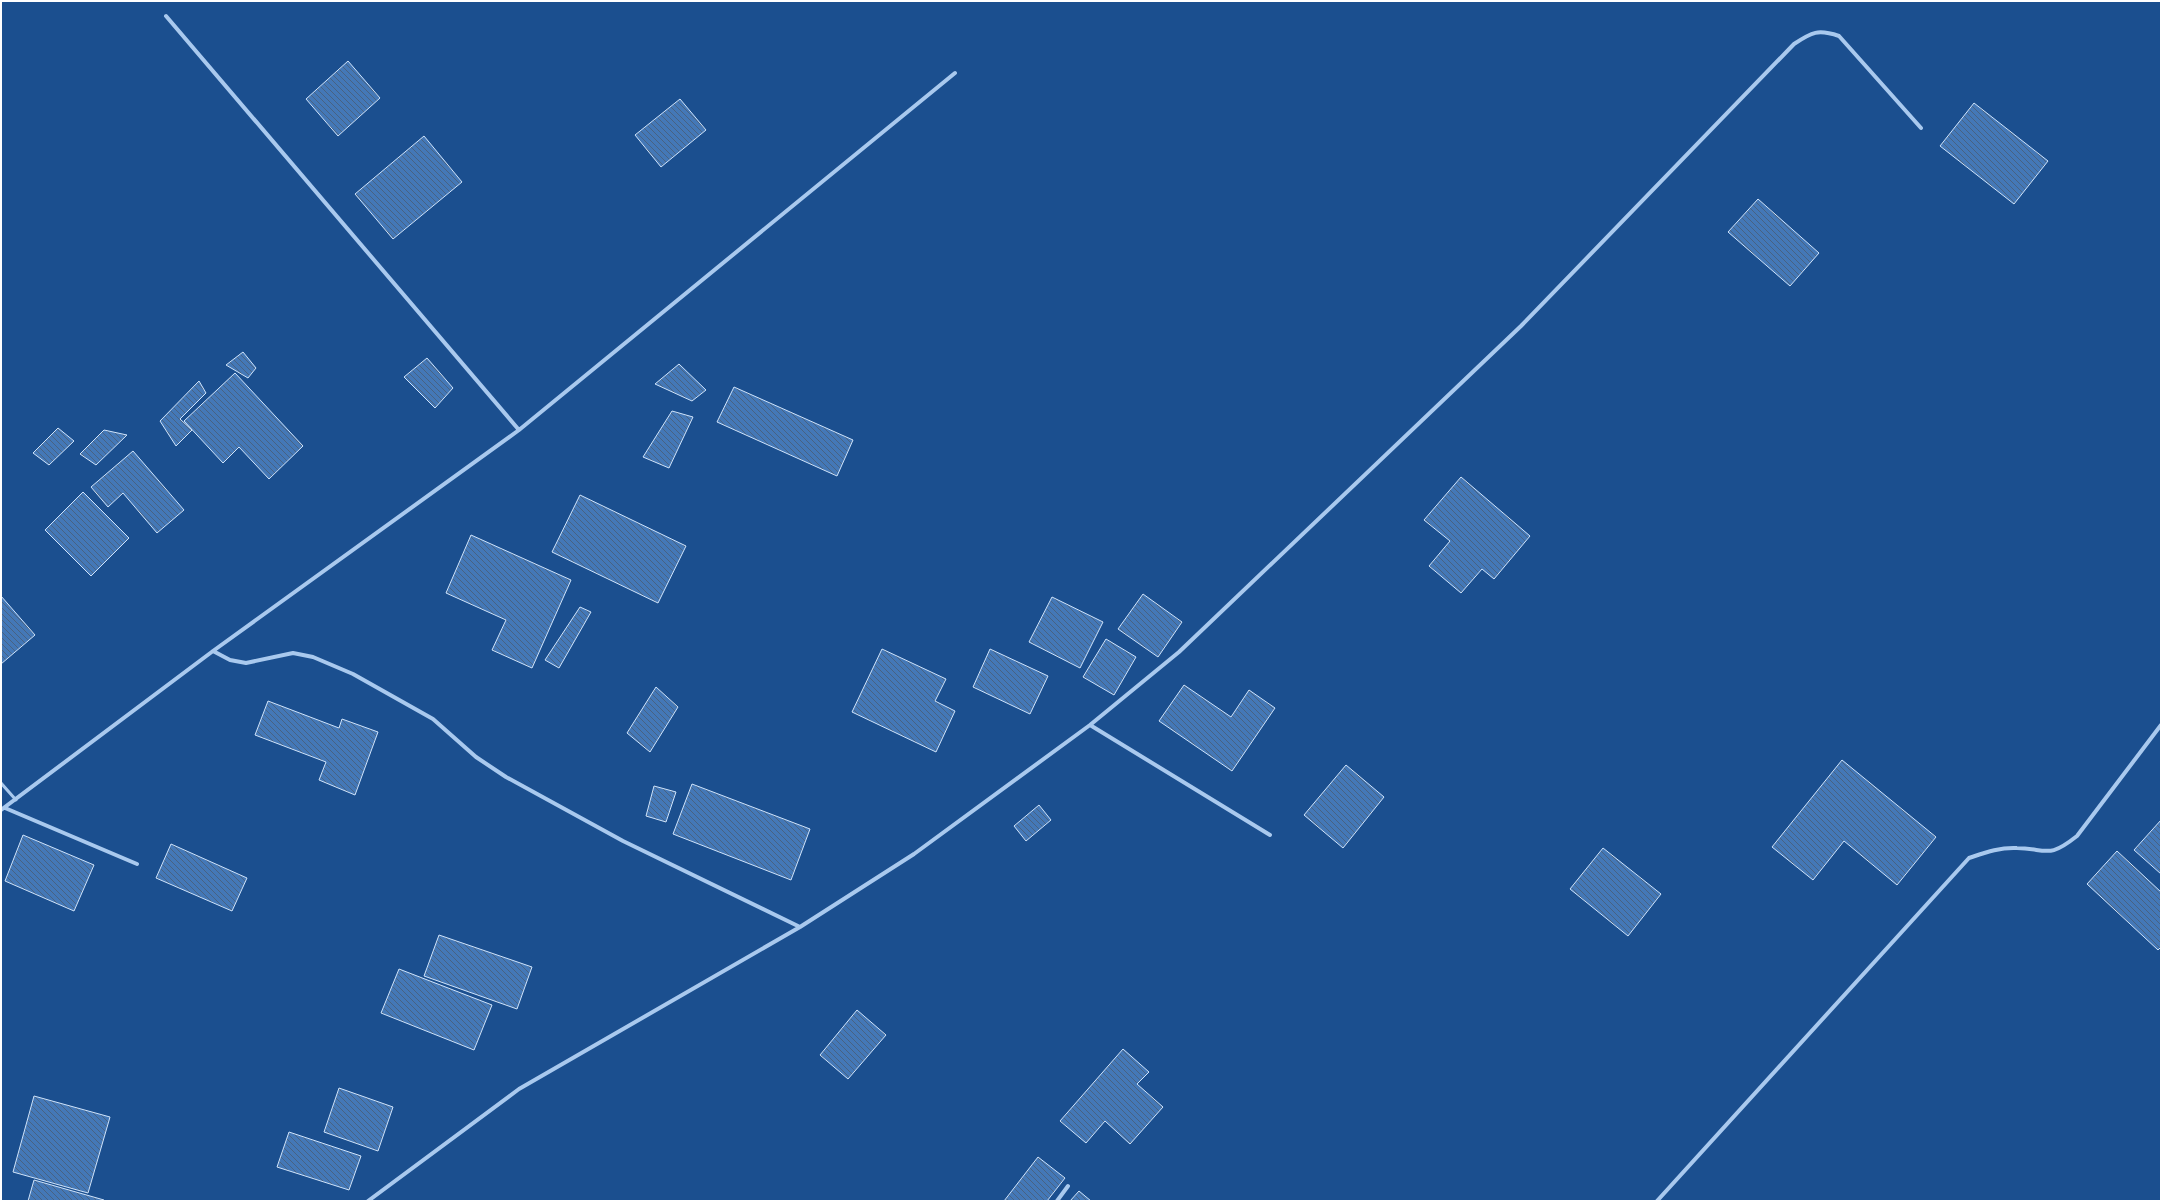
<svg xmlns="http://www.w3.org/2000/svg" width="2162" height="1202" viewBox="0 0 2162 1202" font-family="'Work Sans',sans-serif">
<style>
.building{fill:url(#building-back-hatch);stroke:#cfe3fa}
.lines{fill:none;stroke-linecap:round;stroke-linejoin:round}
.service{stroke:#a9c9ee;stroke-width:3}
.minor{stroke:#a9c9ee;stroke-width:4}
</style>
<defs>
<pattern id="building-back-hatch" width="6" height="6" patternUnits="userSpaceOnUse"><rect width="6" height="6" fill="#4478b7"/><path d="M-1 5l2 2M0 0l6 6M5-1l2 2" fill="none" stroke="#486282"/></pattern>
</defs>
<rect width="100%" height="100%" fill="#1b4f8f"/>
<!-- building -->
<path class="building" d="M348 61 380 98 338 136 306 99Z
M680 99 706 130 661 167 635 135Z
M1974 103 2048 161 2014 204 1940 146Z
M424 136 462 182 393 239 355 194Z
M1758 199 1819 253 1790 286 1728 232Z
M243 352 256 368 248 378 226 365Z
M427 358 453 388 435 408 404 377Z
M679 364 706 390 692 401 655 384Z
M235 373 303 446 269 479 239 447 223 463 184 421Z
M199 381 206 393 180 419 192 430 176 446 160 421Z
M734 387 853 440 837 476 717 422Z
M672 411 693 417 669 468 643 457Z
M58 428 74 441 49 465 33 453Z
M104 430 127 435 96 465 80 454Z
M133 451 184 510 157 533 123 493 108 507 91 487Z
M1461 477 1530 536 1494 579 1482 569 1461 593 1429 566 1450 541 1424 520Z
M83 492 129 538 91 576 45 530Z
M580 495 686 546 658 603 552 552Z
M471 535 571 580 532 668 492 650 506 620 446 593Z
M1143 594 1182 622 1158 657 1118 629Z
M1 596 35 635 1 664Z
M1052 597 1103 622 1080 668 1029 642Z
M580 607 591 612 559 668 545 660Z
M1106 639 1136 657 1114 695 1083 677Z
M882 649 946 679 935 701 955 711 936 752 852 712Z
M990 649 1048 676 1030 714 973 687Z
M1184 685 1231 717 1249 690 1275 708 1232 771 1159 721Z
M656 687 678 707 650 752 627 733Z
M268 701 339 728 342 719 378 732 355 795 319 780 326 762 255 735Z
M1842 760 1936 837 1897 885 1844 841 1813 880 1772 847Z
M1346 765 1384 797 1343 848 1304 815Z
M692 784 810 829 791 880 673 834Z
M654 786 676 792 666 822 646 816Z
M1039 805 1051 820 1026 841 1014 826Z
M2161 820V874L2134 850Z
M23 835 94 865 74 911 5 881Z
M171 844 247 878 232 911 156 878Z
M1603 848 1661 894 1628 936 1570 889Z
M2117 851 2161 892V947L2158 950 2087 884Z
M439 935 532 967 517 1009 424 976Z
M399 969 492 1005 474 1050 381 1013Z
M857 1010 886 1035 848 1079 820 1055Z
M1123 1049 1149 1072 1137 1084 1163 1107 1130 1144 1105 1121 1086 1143 1060 1121Z
M339 1088 393 1107 378 1151 324 1132Z
M34 1096 110 1117 88 1193 13 1172Z
M289 1132 361 1156 349 1190 277 1167Z
M1038 1157 1065 1178 1047 1201H1004Z
M34 1180 104 1200V1201H28Z
M1079 1191 1091 1201H1070Z"/>
<g class="lines">
<!-- service -->
<path class="service" d="M1 783 16 800"/>
<!-- minor -->
<path class="minor" d="M166 16 519 430
M213 651 230 660 246 663 293 653 313 657 353 674 433 719 476 757 506 777 623 841 800 927
M1090 725 1270 835
M5 808 137 864
M1 810 213 651 519 430 955 73
M368 1201 519 1089 800 927 914 854 1090 725 1179 652 1521 326 1794 44C1812 32 1818 29 1839 36L1921 128
M1057 1201 1068 1186
M1657 1201 1969 858C1984 853 2000 847 2017 848 2048 849 2048 859 2077 836L2161 725"/>
</g>
<!-- border -->
<rect width="2162" height="1202" fill="none" stroke="#ffffff" stroke-width="4"/>
</svg>
